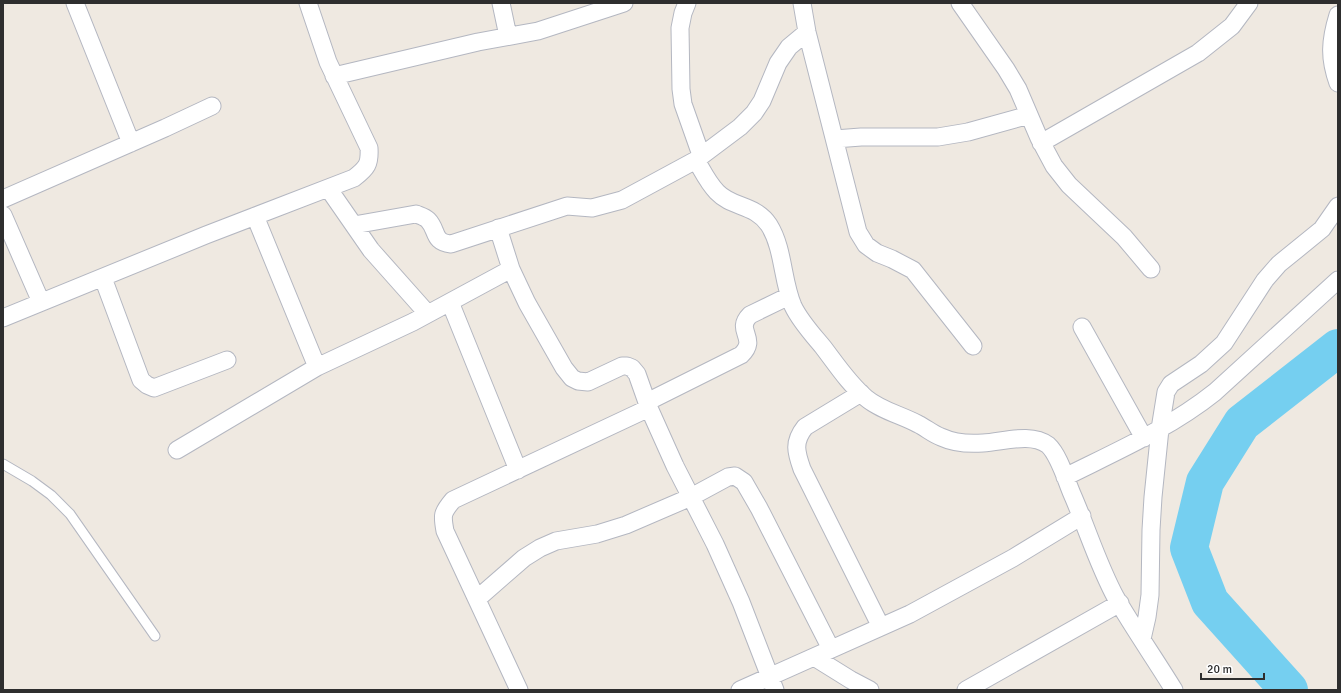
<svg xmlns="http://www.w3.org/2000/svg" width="1341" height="693" viewBox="0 0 1341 693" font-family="Signika,sans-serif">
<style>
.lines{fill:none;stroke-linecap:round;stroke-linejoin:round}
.river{stroke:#75cff0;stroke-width:38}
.service-casing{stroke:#b4b7c1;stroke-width:11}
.minor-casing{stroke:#b4b7c1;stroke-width:19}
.service{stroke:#fff;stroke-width:9}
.minor{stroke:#fff;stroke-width:17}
</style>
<rect width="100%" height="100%" fill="#efe9e1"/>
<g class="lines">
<!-- river -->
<path class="river" d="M1289 690 1210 602 1189 548 1205 482 1242 423 1338 348"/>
<defs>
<path id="service" d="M3 464 32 481 51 495 70 514 155 636"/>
<path id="minor" d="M75 3 131 143
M501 3 508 36
M687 3 683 13 680 28 681 89 683 104 701 155
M802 3 807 32 858 232 866 245 877 253 892 259 913 270 973 346
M960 3 1006 69 1018 89 1039 138 1054 166 1069 185 1124 237 1151 269
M1338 15C1330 41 1329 58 1338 83
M334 76 478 42 538 31 624 3
M835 139 861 137H938L968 132 1029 115
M1041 143 1198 53 1232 26 1249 3
M696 160C702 170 708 183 717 192 732 208 755 204 769 225 784 249 782 281 793 306 800 321 813 335 823 347 836 364 849 384 866 398 880 410 901 415 918 424 926 428 933 434 941 437 954 443 970 444 983 443 1003 442 1031 432 1048 445 1059 455 1066 480 1072 494 1087 528 1098 565 1116 598 1134 629 1155 659 1174 690
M328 188 371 250 427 313
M3 199 165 128 212 106
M3 215 41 302
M255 216 317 367
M354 225 416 214C421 216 425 217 428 220 438 230 432 242 451 244L567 206 592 208 622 200 696 160 740 127 754 113 762 101 778 63 789 47 807 32
M498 228 511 269 527 303 564 368 572 378 578 381 588 382 622 366H627L632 368 637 374 649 408 675 466 715 544 741 602 775 690
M103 278 141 380 147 385 154 388 227 360
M450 302 518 470
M3 318 206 235 354 178C367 168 370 164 369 148L328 62 308 3
M1082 327 1144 438
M861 393 805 427C793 442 796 452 802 469L881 627
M647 402 741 355C759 338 734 331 750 315L789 296
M177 450 317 367 413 322 511 269
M1065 477C1117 451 1170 428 1215 392L1338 280
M477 599 524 558 540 548 556 541 597 534 626 525 691 497 728 477 735 476 744 482 759 508 831 649
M1142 639 1147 617 1150 595 1151 530 1153 497 1160 429 1166 392 1171 384 1201 364 1224 343 1265 280 1279 264 1322 229 1338 206
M814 657 851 680 870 690
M519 690 445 531C442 515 442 513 453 500L649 408
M740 690 910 614 1013 558 1082 516
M966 690 1120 603"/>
</defs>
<!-- service casing -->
<use href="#service" class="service-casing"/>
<!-- minor casing -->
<use href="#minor" class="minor-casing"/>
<!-- service -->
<use href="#service" class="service"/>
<!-- minor -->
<use href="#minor" class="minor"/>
</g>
<!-- border -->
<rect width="1341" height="693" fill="none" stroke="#2e2e2e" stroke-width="8"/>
<!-- scale -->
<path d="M1201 673v6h63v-6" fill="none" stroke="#2e2e2e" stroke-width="2"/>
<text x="1207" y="673" font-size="12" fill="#2e2e2e" stroke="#ffffff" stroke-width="3" paint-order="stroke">20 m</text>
</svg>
